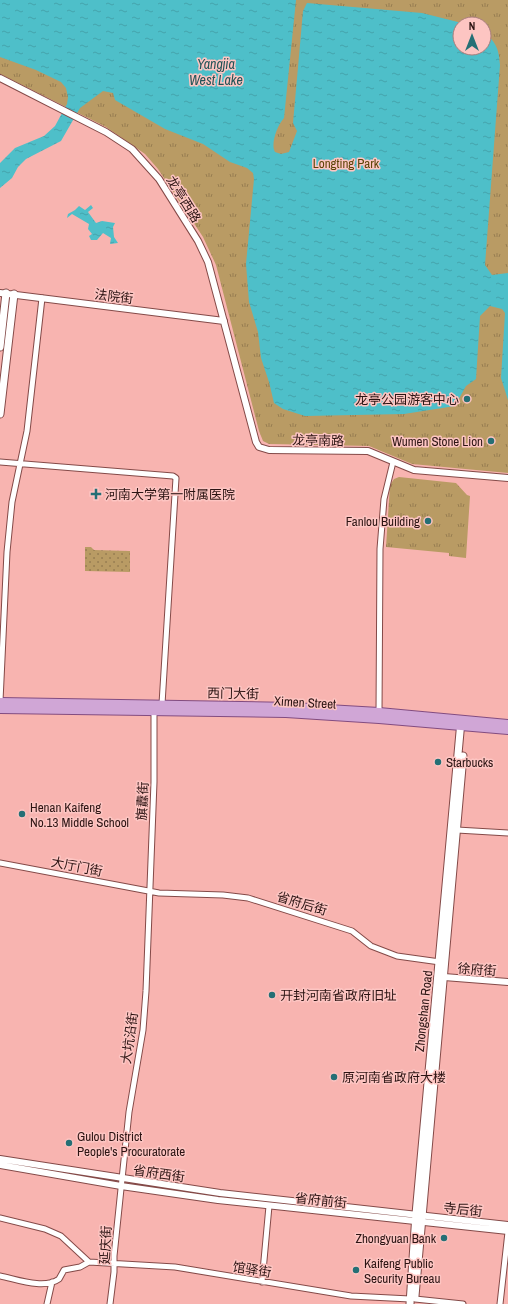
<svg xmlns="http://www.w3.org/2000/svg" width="508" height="1304" viewBox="0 0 508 1304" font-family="'Archivo Narrow','Noto Sans SC',sans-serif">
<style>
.grass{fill:url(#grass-dots)}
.park{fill:url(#park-tufts);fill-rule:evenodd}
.water{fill:url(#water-ripples)}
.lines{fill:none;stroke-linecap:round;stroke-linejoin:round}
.minor-casing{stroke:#844a48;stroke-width:7}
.tertiary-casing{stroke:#844a48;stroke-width:8}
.secondary-casing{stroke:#844a48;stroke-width:9}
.primary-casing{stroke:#824c80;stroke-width:10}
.minor{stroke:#fff;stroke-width:5}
.tertiary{stroke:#fff;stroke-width:6}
.secondary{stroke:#fff;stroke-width:7}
.primary{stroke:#d0a6d6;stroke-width:8}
.poi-dot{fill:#256f75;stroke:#fdc5c2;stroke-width:1.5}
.labels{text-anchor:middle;stroke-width:3;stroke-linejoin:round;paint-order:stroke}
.park-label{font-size:13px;fill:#5d4407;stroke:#fdc5c2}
.street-label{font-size:13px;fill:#2c1413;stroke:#fdc5c2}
.poi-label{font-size:13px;fill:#2c1413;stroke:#fdc5c2;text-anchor:start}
.water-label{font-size:14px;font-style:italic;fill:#225357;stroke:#fdc5c2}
</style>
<defs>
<pattern id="grass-dots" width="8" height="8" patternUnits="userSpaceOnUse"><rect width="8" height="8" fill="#b99b64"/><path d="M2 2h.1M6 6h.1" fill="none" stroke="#977d51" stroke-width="1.8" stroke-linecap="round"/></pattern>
<pattern id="park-tufts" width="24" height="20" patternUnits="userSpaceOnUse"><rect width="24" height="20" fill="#b99b64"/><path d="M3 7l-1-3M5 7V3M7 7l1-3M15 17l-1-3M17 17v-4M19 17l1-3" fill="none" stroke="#977d51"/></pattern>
<pattern id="water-ripples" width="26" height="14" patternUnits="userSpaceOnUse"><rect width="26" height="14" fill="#4ebfc9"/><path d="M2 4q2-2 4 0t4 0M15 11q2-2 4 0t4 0" fill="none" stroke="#44a3ac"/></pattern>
</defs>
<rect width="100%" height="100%" fill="#f8b4b0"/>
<!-- grass -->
<path class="grass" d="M85 547H91L94 550 130 551V572L85 571Z"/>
<!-- park -->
<path class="park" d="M0 0H508V473L412 464 369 446 269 444 263 441 259 431 216 265 203 237 158 169 145 154 106 127 0 74ZM460 24H484V48H460Z
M399 477 456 483 467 495 470 496 466 558 449 556V553L386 547 390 485 394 479Z"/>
<!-- water -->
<path class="water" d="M0 0H296L284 118C278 124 270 144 275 152L281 154 289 152 297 131 293 123 303 11 307 3 422 13 458 22 463 24H460V48H484V33C497 42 499 51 500 65L485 265 492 275 508 273V400L501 378 505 313 502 309 490 306 480 316 476 379 466 386 455 406 404 414 305 416 283 409 274 403 269 382 261 358 258 332 249 302 246 264 254 179 253 173 247 168 230 162 203 144 165 129 115 100 113 93 103 91 80 108 61 141 26 159 18 167 12 178 0 188V163L15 148 44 136 55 126 67 104 68 97 66 88 61 82 36 70 0 57Z
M91 205 93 208 88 212 96 223 102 221 115 223 113 227 114 237 118 243 110 244 111 238 103 233 97 240H91L89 236 92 234 88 229 89 224 72 214 67 218 68 214 75 210 79 206 85 210Z"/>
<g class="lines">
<defs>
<path id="minor" d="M0 462 173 476 176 478 162 704
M0 701 7 552 12 502 27 431 42 298
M379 712 380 549 384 499 393 462
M457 830 508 833
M0 863 159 893 223 895 248 898 352 931 371 946 397 956 440 962
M0 1218 45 1229 61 1236 89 1262 175 1267 351 1296 410 1299
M0 1276C16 1279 44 1290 59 1279L64 1270 80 1267 89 1262
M262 1282 269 1206
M415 1299 463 1304
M47 1304 52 1282
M110 1304 114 1272V1256L129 1112 143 1030 146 991 154 782V711
M500 1304 508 1232"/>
<path id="tertiary" d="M0 78 106 132 132 149 159 179 198 241 208 262 256 442 259 447 269 450 368 451 414 470 508 478
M0 293 224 321
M444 977 508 982
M0 1159 220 1193 508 1225
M0 1165 121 1186 218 1200 508 1231"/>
<path id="secondary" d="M0 347 6 293
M0 414 14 294
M415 1296 463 756
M410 1304 416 1214 461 721"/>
<path id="primary" d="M0 702 293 707 379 712 508 724
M0 709 286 713 379 719 508 730"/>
</defs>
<!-- minor casing -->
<use href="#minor" class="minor-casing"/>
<!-- tertiary casing -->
<use href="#tertiary" class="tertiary-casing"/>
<!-- secondary casing -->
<use href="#secondary" class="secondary-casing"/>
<!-- primary casing -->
<use href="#primary" class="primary-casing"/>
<!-- minor -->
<use href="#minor" class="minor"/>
<!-- tertiary -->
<use href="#tertiary" class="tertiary"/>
<!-- secondary -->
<use href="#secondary" class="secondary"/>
<!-- primary -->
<use href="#primary" class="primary"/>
</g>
<!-- markers -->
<g class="poi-dot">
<circle cx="467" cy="399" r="4"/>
<circle cx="491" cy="441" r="4"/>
<path d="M94 488h4v4h4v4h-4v4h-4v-4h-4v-4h4z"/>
<circle cx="428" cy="521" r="4"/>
<circle cx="438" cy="762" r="4"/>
<circle cx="22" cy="814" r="4"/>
<circle cx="272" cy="995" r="4"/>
<circle cx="334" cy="1077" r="4"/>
<circle cx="69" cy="1143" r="4"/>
<circle cx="444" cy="1238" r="4"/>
<circle cx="356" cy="1270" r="4"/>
</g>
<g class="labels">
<!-- park labels -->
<g class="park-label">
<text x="346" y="168">Longting Park</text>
</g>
<!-- street labels -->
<g class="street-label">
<text transform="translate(184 199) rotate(58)" y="5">龙亭西路</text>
<text transform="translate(114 296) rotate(7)" y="5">法院街</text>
<text transform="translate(318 440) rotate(1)" y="5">龙亭南路</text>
<text transform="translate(233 693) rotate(1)" y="5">西门大街</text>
<text transform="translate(305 702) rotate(3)" y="5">Ximen Street</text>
<text transform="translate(142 801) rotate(-87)" y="5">旗纛街</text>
<text transform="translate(77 866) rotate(11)" y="5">大厅门街</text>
<text transform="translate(302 903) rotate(17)" y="5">省府后街</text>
<text transform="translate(477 969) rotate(4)" y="5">徐府街</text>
<text transform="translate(423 1011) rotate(-84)" y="5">Zhongshan Road</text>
<text transform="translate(129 1038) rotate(-82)" y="5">大坑沿街</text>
<text transform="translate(159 1173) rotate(8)" y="5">省府西街</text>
<text transform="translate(321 1200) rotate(6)" y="5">省府前街</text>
<text transform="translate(463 1209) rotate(6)" y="5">寺后街</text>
<text transform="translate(105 1245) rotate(-87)" y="5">延庆街</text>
<text transform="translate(252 1269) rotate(9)" y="5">馆驿街</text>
</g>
<!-- poi labels -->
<g class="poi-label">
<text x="459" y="404" text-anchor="end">龙亭公园游客中心</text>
<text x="483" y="446" text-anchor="end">Wumen Stone Lion</text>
<text x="105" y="499">河南大学第一附属医院</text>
<text x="420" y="526" text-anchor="end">Fanlou Building</text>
<text x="446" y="767">Starbucks</text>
<text x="30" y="812">Henan Kaifeng<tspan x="30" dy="15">No.13 Middle School</tspan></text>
<text x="280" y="1000">开封河南省政府旧址</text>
<text x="342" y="1082">原河南省政府大楼</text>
<text x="77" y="1141">Gulou District<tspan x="77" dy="15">People's Procuratorate</tspan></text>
<text x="436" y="1243" text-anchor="end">Zhongyuan Bank</text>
<text x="364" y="1268">Kaifeng Public<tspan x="364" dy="15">Security Bureau</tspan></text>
</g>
<!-- water labels -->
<g class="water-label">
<text x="216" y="69">Yangjia<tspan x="216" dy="16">West Lake</tspan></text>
</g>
</g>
<!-- north arrow -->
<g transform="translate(472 36)"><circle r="19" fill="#fdc5c2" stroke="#a97e7c"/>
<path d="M0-3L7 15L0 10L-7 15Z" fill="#256f75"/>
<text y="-6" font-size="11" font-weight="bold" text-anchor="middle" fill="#2c1413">N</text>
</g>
</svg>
